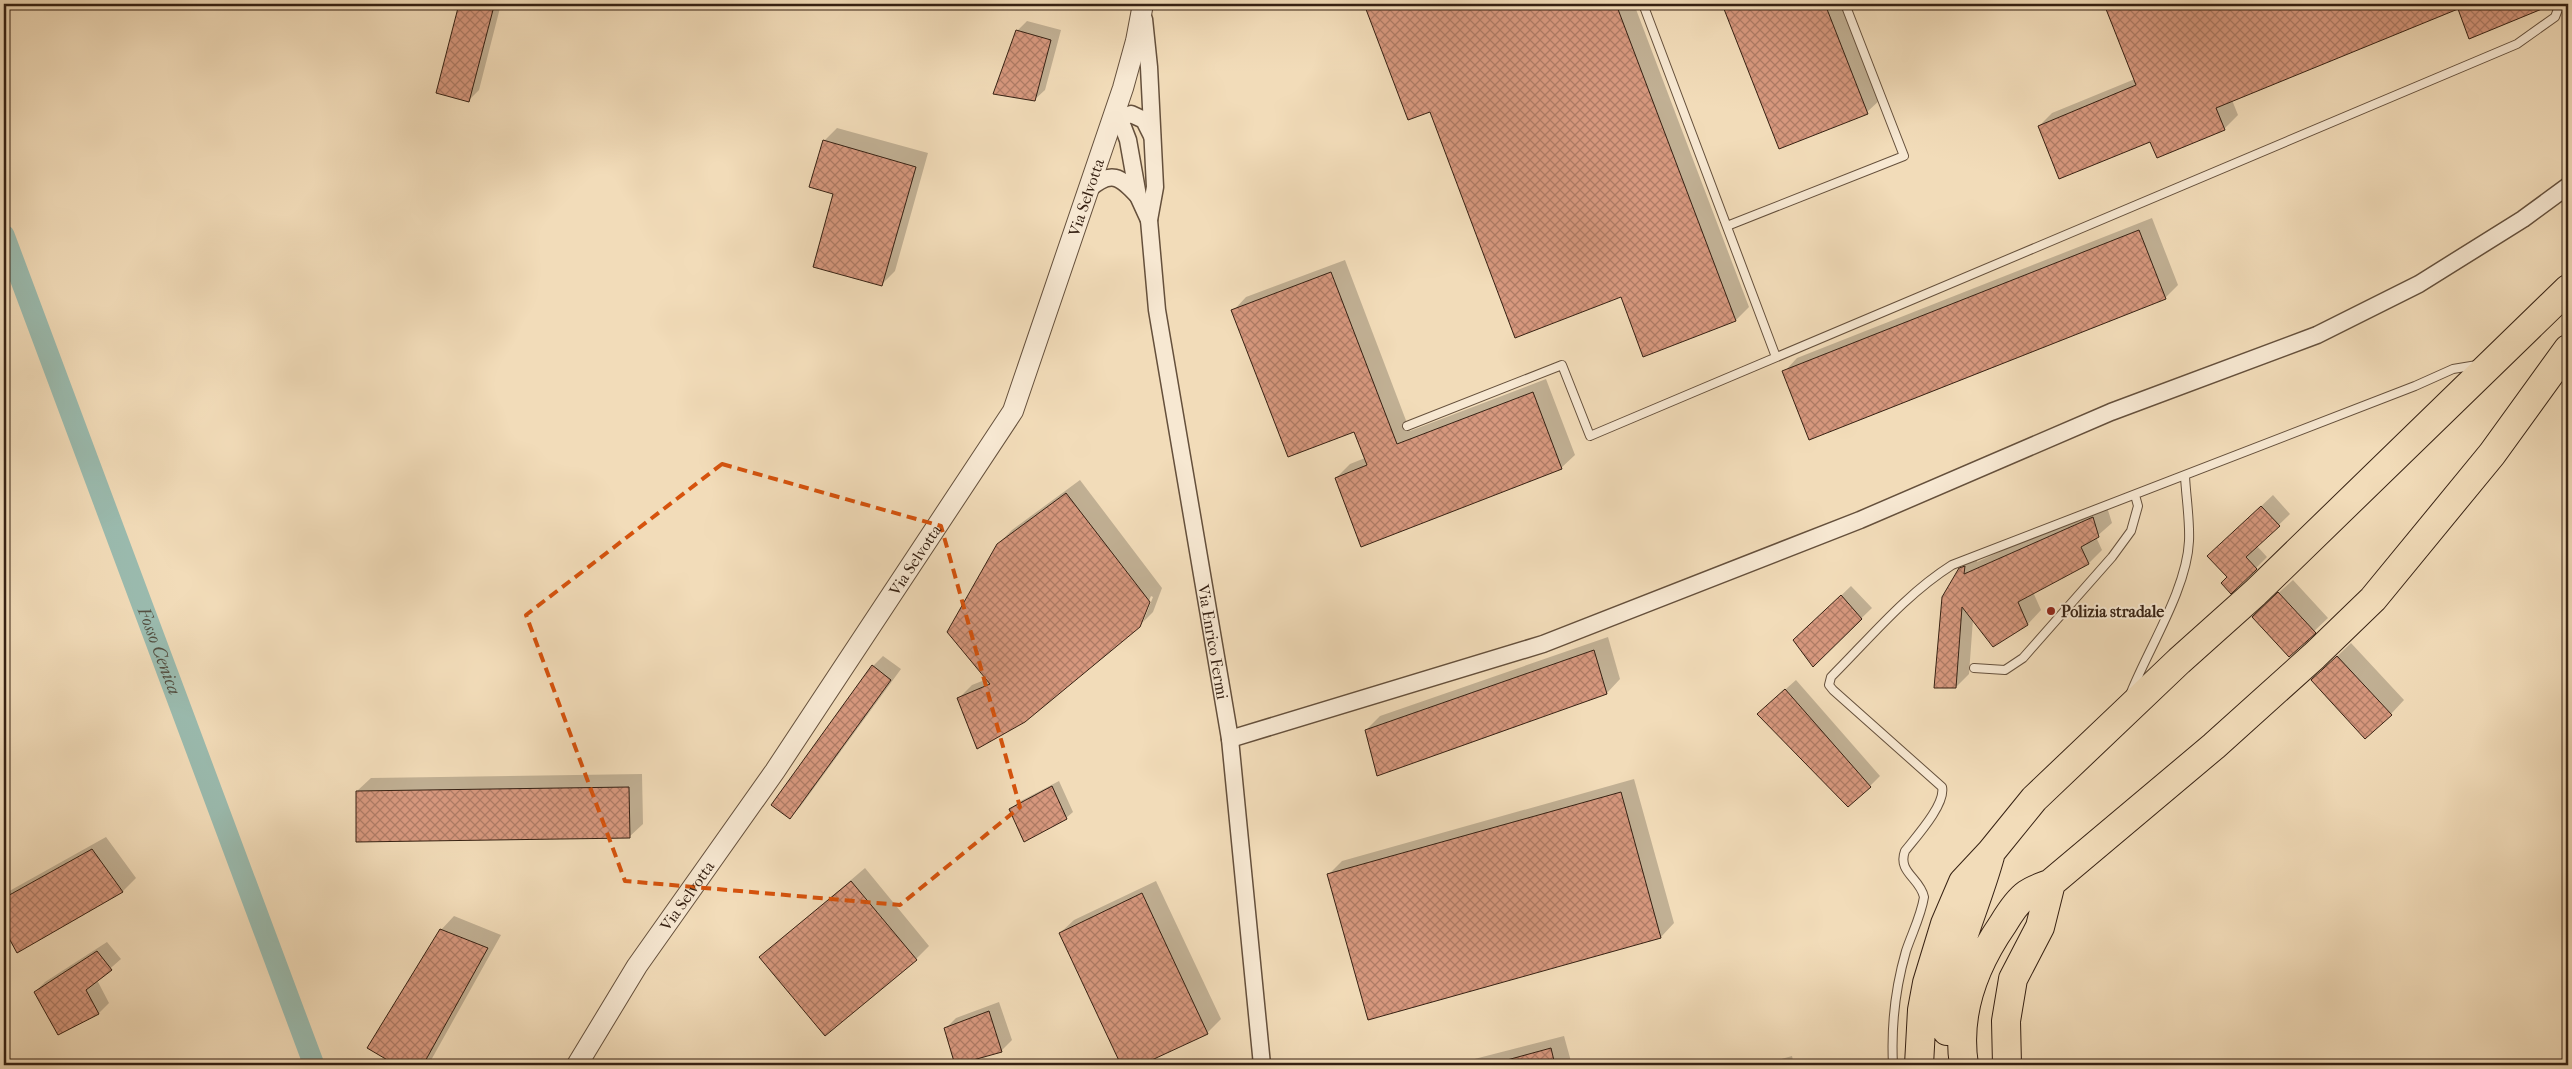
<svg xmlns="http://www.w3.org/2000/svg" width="2572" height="1069" viewBox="0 0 2572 1069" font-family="'IM FELL French Canon',serif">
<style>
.shadow{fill:#0003}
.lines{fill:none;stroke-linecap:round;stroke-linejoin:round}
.canal{stroke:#9bbcb0;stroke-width:21}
.building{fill:url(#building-cross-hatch);stroke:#362113}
.service-casing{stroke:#65503c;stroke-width:10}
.minor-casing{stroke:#65503c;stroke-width:19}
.tertiary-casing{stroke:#65503c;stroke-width:22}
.motorway-casing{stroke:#362113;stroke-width:30}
.service{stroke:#f7e8d2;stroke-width:8}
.minor{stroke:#f7e8d2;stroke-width:16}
.tertiary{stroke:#f7e8d2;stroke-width:20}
.motorway{stroke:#f2dcb9;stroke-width:28}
.marked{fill:none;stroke:#d6530d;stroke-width:4;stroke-dasharray:10 6;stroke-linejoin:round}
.poi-dot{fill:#8f2418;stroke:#f7e8d2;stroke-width:2}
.labels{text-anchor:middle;stroke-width:4;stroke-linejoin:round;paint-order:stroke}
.street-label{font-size:16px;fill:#362113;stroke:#f7e8d2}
.poi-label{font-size:16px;font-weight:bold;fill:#362113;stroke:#f7e8d2;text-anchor:start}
.water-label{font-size:18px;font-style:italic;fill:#545042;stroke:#f7e8d2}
</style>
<defs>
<pattern id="building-cross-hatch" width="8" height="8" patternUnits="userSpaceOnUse" patternTransform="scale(1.25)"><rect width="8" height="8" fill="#d7987e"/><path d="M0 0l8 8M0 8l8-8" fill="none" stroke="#af7c66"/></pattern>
</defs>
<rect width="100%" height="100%" fill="#f2dcb9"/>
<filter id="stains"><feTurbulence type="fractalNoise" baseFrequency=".004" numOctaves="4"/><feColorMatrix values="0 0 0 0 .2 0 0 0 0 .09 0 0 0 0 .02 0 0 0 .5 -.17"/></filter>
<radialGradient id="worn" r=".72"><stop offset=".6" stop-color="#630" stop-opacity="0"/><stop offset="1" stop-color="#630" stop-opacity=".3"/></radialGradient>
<!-- shadow -->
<path class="shadow" d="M460 4H501L479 90 469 100 437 92Z
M1365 4H1634L1749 307 1736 320 1621 296 1430 110 1408 119Z
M1724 4H1843L1881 99 1867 112 1780 147Z
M2105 4H2545L2541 8H2458L2232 100 2238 115 2224 129 2151 140 2039 126 2052 113 2135 79Z
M1027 21 1061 30 1045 90 1034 100 1017 31Z
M837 128 928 153 895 271 881 285 835 193 824 141Z
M2152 218 2178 285 2165 298 1784 372 1797 358Z
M1345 260 1410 431 1546 379 1575 455 1561 468 1336 478 1350 464 1365 458 1354 430 1233 311 1246 297Z
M1080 480 1162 588 1153 612 1143 622 1153 597 1151 596 1139 625 959 698 972 685 987 679 998 544 1012 530Z
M2273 495 2290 514 2257 546 2267 557 2256 568 2228 577 2220 545Z
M2106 504 2112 523 2096 537 2102 550 2089 563 2033 592 2041 610 2028 624 1993 645 1973 619 1969 674 1956 687 1960 569 1974 555 1978 554 1977 562Z
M2293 580 2328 618 2289 655 2267 603Z
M1851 586 1872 608 1813 665 1795 640Z
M1608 637 1620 679 1607 693 1378 775 1366 730 1380 716Z
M2351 643 2404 700 2391 714 2326 667Z
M883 656 901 669 800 807 790 817 873 666Z
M1796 680 1880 776 1870 786 1758 714Z
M642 774 643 824 629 837 357 791 371 778Z
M1634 779 1674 923 1661 937 1369 1019 1329 874 1342 861Z
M1059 781 1073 812 1066 818 1011 809 1017 803Z
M106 837 136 878 123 891 17 951 4 926V894Z
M865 868 929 946 916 959 761 957Z
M1156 881 1221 1019 1207 1033 1138 1065H1122L1060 933 1074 920Z
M454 916 501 935 430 1062 427 1065H399L369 1048 441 930Z
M107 942 121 959 97 980 109 1003 99 1013 59 1033 35 992 45 982Z
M999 1002 1012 1040 1002 1050 956 1064 946 1028 956 1018Z
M1564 1036 1572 1065H1451Z
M1792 1056 1794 1065H1761Z"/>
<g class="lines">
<!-- canal -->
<path class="canal" id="s1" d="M4 235 314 1065"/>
</g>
<!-- building -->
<path class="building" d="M459 4 494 6 469 102 436 93Z
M1364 4H1616L1736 321 1643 357 1621 297 1515 338 1430 112 1408 120Z
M1722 4H1825L1868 114 1779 149Z
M2104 4H2554L2469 39 2458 9 2216 108 2225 130 2157 158 2150 142 2059 179 2038 126 2136 85Z
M1016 30 1051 40 1035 101 993 94Z
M823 140 916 167 882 286 813 267 833 194 809 187Z
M2139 230 2166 299 1809 440 1782 371Z
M1331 272 1397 444 1533 392 1562 469 1361 547 1335 478 1367 465 1354 432 1288 457 1231 310Z
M1066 493 1150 602 1140 627 1025 722 977 749 957 698 990 684 947 632 997 544Z
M2261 506 2280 526 2246 557 2257 569 2231 594 2221 583 2227 577 2207 556Z
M2093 517 2099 537 2081 547 2089 564 2018 602 2028 625 1993 647 1962 607 1956 688H1934L1942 597 1959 568 1965 566 1964 574Z
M2278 592 2316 633 2289 657 2252 617Z
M1841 595 1862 619 1813 667 1793 640Z
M1594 650 1607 694 1377 776 1365 730Z
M2337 656 2392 715 2365 739 2311 680Z
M872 665 891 680 790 819 771 805Z
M1785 689 1871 787 1848 807 1757 714Z
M1052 786 1067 819 1024 842 1009 809Z
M629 787 630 838 356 842V791Z
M1621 792 1661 938 1368 1020 1327 874Z
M92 849 123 892 17 953 4 929V898Z
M851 881 917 960 825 1036 759 957Z
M1142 893 1208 1034 1141 1065H1121L1059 933Z
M440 929 488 948 423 1065H396L367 1048Z
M97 951 112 970 86 990 99 1014 58 1035 34 992Z
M989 1011 1002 1052 955 1065 944 1028Z
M1551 1048 1555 1065H1508L1507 1060Z"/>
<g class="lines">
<defs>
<path id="service" d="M1643 4 1776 357
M1727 226 1904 156 1845 4
M1407 426 1562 365 1590 436 2517 44 2555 17 2560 4
M1974 668 2005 670 2023 658 2112 557 2131 531 2138 506 2135 495
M2130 695C2148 649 2187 589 2189 541 2190 520 2186 497 2185 476
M1893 1065C1891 1026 1895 989 1906 951 1912 933 1921 916 1924 897 1920 878 1897 872 1905 851 1916 837 1946 804 1942 787L1833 690 1829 685 1831 677C1870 638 1906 594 1952 565L2415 386 2453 369 2477 365"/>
<g id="minor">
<path id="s2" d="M1144 19 1149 67 1155 187 1149 220 1157 310 1230 739 1262 1065"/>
<path d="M1112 122 1123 127 1128 140 1138 196 1149 220"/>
<path d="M1112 122 1131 114 1144 120 1152 136"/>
<path d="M1089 189C1111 170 1120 176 1138 196"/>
<path d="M1230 739 1543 644 1860 520 2111 412 2317 335 2419 284 2523 219 2568 186"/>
</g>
<g id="tertiary">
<path id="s3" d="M577 1065 637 966 775 771 1013 411 1123 88 1136 41 1143 4"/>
</g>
<path id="motorway" d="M1947 1031C1945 965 1973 918 1990 856
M1919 1065 1922 1010 1927 983 1945 924 1963 882 1991 852 2034 799 2179 661 2255 593 2568 289
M1964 1065C1956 1014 1974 966 2003 924 2009 914 2017 901 2027 894 2034 889 2044 886 2051 883L2214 746 2314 656 2373 599 2492 454 2568 349
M2007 1065 2006 1021 2013 979 2040 927 2051 883"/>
</defs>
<!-- service casing -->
<use href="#service" class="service-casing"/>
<!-- minor casing -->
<use href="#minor" class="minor-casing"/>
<!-- tertiary casing -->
<use href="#tertiary" class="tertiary-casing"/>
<!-- motorway casing -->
<use href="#motorway" class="motorway-casing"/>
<!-- service -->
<use href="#service" class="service"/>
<!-- minor -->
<use href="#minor" class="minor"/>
<!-- tertiary -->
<use href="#tertiary" class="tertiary"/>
<!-- motorway -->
<use href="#motorway" class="motorway"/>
</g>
<!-- marked area -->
<path class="marked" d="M722 464 941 526 1020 807 900 905 625 881 526 615Z"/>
<!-- markers -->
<circle class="poi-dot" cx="2051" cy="611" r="5"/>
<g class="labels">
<!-- street labels -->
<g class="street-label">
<text dy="6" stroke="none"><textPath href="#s3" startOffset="1012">Via Selvotta</textPath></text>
<text dy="6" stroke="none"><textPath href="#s3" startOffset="608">Via Selvotta</textPath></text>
<text dy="6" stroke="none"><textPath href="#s2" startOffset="629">Via Enrico Fermi</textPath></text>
<text dy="6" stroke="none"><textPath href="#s3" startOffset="202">Via Selvotta</textPath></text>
</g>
<!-- poi labels -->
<g class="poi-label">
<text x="2061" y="617">Polizia stradale</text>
</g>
<!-- water labels -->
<g class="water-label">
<text dy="6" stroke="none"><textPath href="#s1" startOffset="444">Fosso Cenica</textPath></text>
</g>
</g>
<!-- margin -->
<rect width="2572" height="1069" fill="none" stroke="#f2dcb9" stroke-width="20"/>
<rect x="5" y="5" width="2562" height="1059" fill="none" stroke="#362113" stroke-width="2.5"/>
<rect x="10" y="10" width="2552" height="1049" fill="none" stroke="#362113"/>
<rect width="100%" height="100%" filter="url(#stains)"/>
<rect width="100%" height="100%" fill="url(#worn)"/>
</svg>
